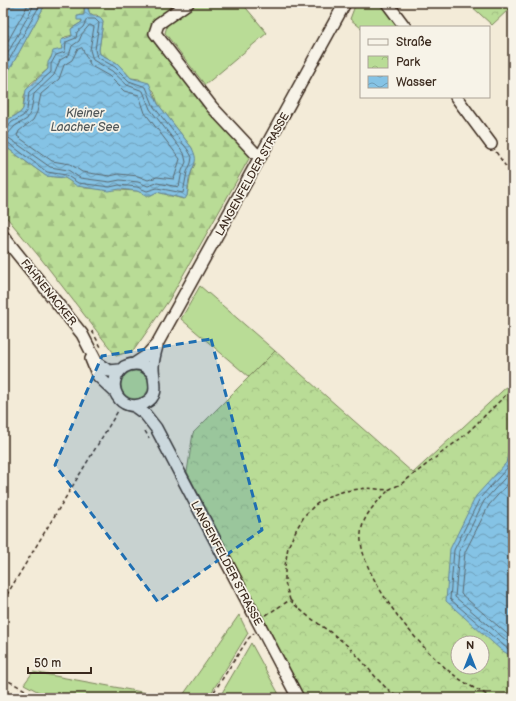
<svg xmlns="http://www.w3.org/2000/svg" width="516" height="701" viewBox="0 0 516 701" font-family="'Balsamiq Sans',sans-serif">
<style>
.green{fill:#b9dc96;stroke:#7a835a}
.forest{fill:url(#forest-firs);stroke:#7a835a}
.park{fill:url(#park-crowns);stroke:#7a835a;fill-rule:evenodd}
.water{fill:url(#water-waves);stroke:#678695}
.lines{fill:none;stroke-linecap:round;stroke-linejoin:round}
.shore{stroke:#59676e;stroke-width:1}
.minor-casing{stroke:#3b2a1e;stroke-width:14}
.path{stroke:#3b2a1e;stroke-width:1.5;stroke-dasharray:4 3;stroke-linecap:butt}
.minor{stroke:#f7f3e8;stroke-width:11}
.marked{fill:#1f6fb2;fill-opacity:0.2;stroke:#1f6fb2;stroke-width:3;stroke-dasharray:8 5;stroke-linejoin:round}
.labels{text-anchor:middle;stroke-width:3.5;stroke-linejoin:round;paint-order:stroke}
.street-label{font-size:11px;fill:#3b2a1e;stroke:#f7f3e8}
.water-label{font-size:12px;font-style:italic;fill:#51585a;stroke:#f7f3e8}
</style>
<defs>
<pattern id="forest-firs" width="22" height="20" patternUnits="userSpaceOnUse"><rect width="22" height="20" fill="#b9dc96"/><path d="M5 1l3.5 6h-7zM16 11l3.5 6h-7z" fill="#a0bd81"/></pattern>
<pattern id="park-crowns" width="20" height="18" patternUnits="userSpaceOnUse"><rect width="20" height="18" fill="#b9dc96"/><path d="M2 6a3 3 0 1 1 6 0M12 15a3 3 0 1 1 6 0" fill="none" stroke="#a0bd81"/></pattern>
<pattern id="water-waves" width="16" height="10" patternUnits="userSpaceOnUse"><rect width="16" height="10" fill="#85c3e5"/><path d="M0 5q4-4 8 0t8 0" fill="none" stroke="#6e9fb9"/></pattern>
</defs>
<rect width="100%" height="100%" fill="#f3ebd8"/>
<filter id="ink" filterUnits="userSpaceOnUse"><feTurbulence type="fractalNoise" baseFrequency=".025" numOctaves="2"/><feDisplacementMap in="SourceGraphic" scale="8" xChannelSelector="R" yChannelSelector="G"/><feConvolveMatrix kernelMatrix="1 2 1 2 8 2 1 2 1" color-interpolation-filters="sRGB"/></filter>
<g filter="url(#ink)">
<!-- green -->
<path class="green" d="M195 3H242L267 33 205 85 165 33 168 22Z
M356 3H384L401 27 361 28 350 19Z
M200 286 275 351 249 377 181 319Z
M121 385a14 14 0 1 1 28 0a14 14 0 1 1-28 0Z
M239 615 248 633 208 698H181Z
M251 643 281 698H219Z
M33 672 174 698H50L24 684Z"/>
<!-- forest -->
<path class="forest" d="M46 3H178L153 22 148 34 250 157 169 300 134 350 116 356 42 260 3 213V145L46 176 65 178 85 188 137 191 151 195 157 192 183 199 187 196 191 173 195 164 192 148 158 104 154 91 139 79 131 78 117 63 100 54 99 50 103 22 97 15H90L88 7 84 6V15L79 16 82 22 72 28 73 35 65 37 61 42 62 49C53 52 48 58 48 69L30 84 24 96 23 109 20 113 9 119 3 125V77L11 67Z"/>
<!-- park -->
<path class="park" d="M468 3H513V14L509 9 492 25Z
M275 351 413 473 513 381V698H305L187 472 193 433ZM458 643H482V667H458Z"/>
<!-- water -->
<path class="water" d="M3 3H46L11 67 3 77Z
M85 5H87L90 15 100 17 103 22 99 50 100 54 117 63 131 78 149 83 158 104 192 148C198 161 195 161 191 173 188 180 188 189 187 196L185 199 157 192 151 195H146L137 191 120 189 109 191 77 186 65 178 46 176 3 145V125L9 119 20 113 23 109 26 90 48 69V62L51 58 53 51 62 49 61 40 72 36 71 29 82 22V20H77V16L84 15Z
M513 437V657L501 650 446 601 450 549 476 496 506 463Z"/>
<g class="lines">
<!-- shore -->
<path class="shore" d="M90 25 94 27 90 50 93 60 112 71 127 85 143 91 150 109 184 153 186 162 182 171 179 187 157 183 148 186 138 182 120 180 110 182 80 178 68 170 50 167 6 136 15 126 27 119 31 111 34 94 54 75 60 60 69 55 72 46 79 41 82 34Z
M82 48 91 66 109 76 124 91 139 95 145 113 180 159 174 179 157 177 148 180 138 176 119 174 110 176 82 172 70 164 52 161 17 136 19 131 33 120 37 112 41 94 59 79 64 65 72 60 77 50Z
M3 50 29 3
M3 62 35 3
M3 71 41 3
M3 129 7 128 12 122 23 116 27 110 29 92 51 72V64L56 55 65 52 66 42 76 38 77 32 83 27 87 19H95L99 23 95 50 97 57 115 67 129 81 146 87 154 107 188 150 192 157 191 163 187 172 183 193 157 188 147 191 137 187 119 185 110 187 78 183 66 175 47 172 7 142H3
M513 453 509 466 480 498 454 550 450 599 504 646 513 652
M513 469 484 501 459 551 455 597 513 646
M513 478 489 505 465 552 461 594 513 639"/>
<defs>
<path id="minor" d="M188 3 158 24 155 33 212 107 255 153 261 156
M387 3 405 27
M456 97 491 144
M3 236 82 334 97 363 109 371 119 370
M91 359 98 376 115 392
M134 364 146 356 157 344 345 3
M153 374C145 364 136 361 124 367 102 384 121 415 145 403 161 395 153 381 153 367 153 360 155 353 157 346
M134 406 145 414 156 428 298 698"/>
</defs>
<!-- minor casing -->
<use href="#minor" class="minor-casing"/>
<!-- path -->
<path class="path" d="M496 152 513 177
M3 220 9 228
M92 331 101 347
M145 431 149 438
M388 491C376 503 362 516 361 534 357 576 427 658 461 680 471 687 482 692 493 698
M290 600C306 617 325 627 343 642 364 659 376 683 399 698
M3 601 118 411
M266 615 290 600 285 582V566L288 547 297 528 305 515 315 505 329 496 345 491 366 488 388 490 401 484 465 435 513 388
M3 678 40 698
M210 698 248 639 254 633"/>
<!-- minor -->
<use href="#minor" class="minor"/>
</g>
</g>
<!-- marked area -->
<path class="marked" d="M211 339 262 530 158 602 55 465 102 356Z"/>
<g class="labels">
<!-- street labels -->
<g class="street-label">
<text transform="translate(252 174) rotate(-61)" y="4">LANGENFELDER STRASSE</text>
<text transform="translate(49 292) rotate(51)" y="4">FAHNENACKER</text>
<text transform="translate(227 563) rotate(62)" y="4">LANGENFELDER STRASSE</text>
</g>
<!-- water labels -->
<g class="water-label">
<text x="85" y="117">Kleiner<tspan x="85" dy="14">Laacher See</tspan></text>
</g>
</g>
<!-- margin -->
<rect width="516" height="701" fill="none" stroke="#f7f3e8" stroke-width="16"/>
<rect x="8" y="8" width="500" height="685" fill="none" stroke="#3b2a1e" stroke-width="1.5" filter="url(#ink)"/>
<!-- legend -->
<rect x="360" y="26" width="130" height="72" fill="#f7f3e8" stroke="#aca397"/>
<rect x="368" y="39" width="20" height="6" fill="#f7f3e8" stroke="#aca397"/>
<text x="396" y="46" font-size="12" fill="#3b2a1e">Straße</text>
<rect x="368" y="56" width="20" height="12" fill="url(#park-crowns)" stroke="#aca397"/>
<text x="396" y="66" font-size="12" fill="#3b2a1e">Park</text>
<rect x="368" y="76" width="20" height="12" fill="url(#water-waves)" stroke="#aca397"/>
<text x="396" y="86" font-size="12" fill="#3b2a1e">Wasser</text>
<!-- north arrow -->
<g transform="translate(470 655)"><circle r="19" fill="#f7f3e8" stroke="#aca397"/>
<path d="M0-3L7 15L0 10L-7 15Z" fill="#1f6fb2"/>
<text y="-6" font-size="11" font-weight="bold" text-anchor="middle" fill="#3b2a1e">N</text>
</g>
<!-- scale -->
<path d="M28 667v6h63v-6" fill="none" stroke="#3b2a1e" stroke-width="2"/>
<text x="34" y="667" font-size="12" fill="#3b2a1e" stroke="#f7f3e8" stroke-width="3" paint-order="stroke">50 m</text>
</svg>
